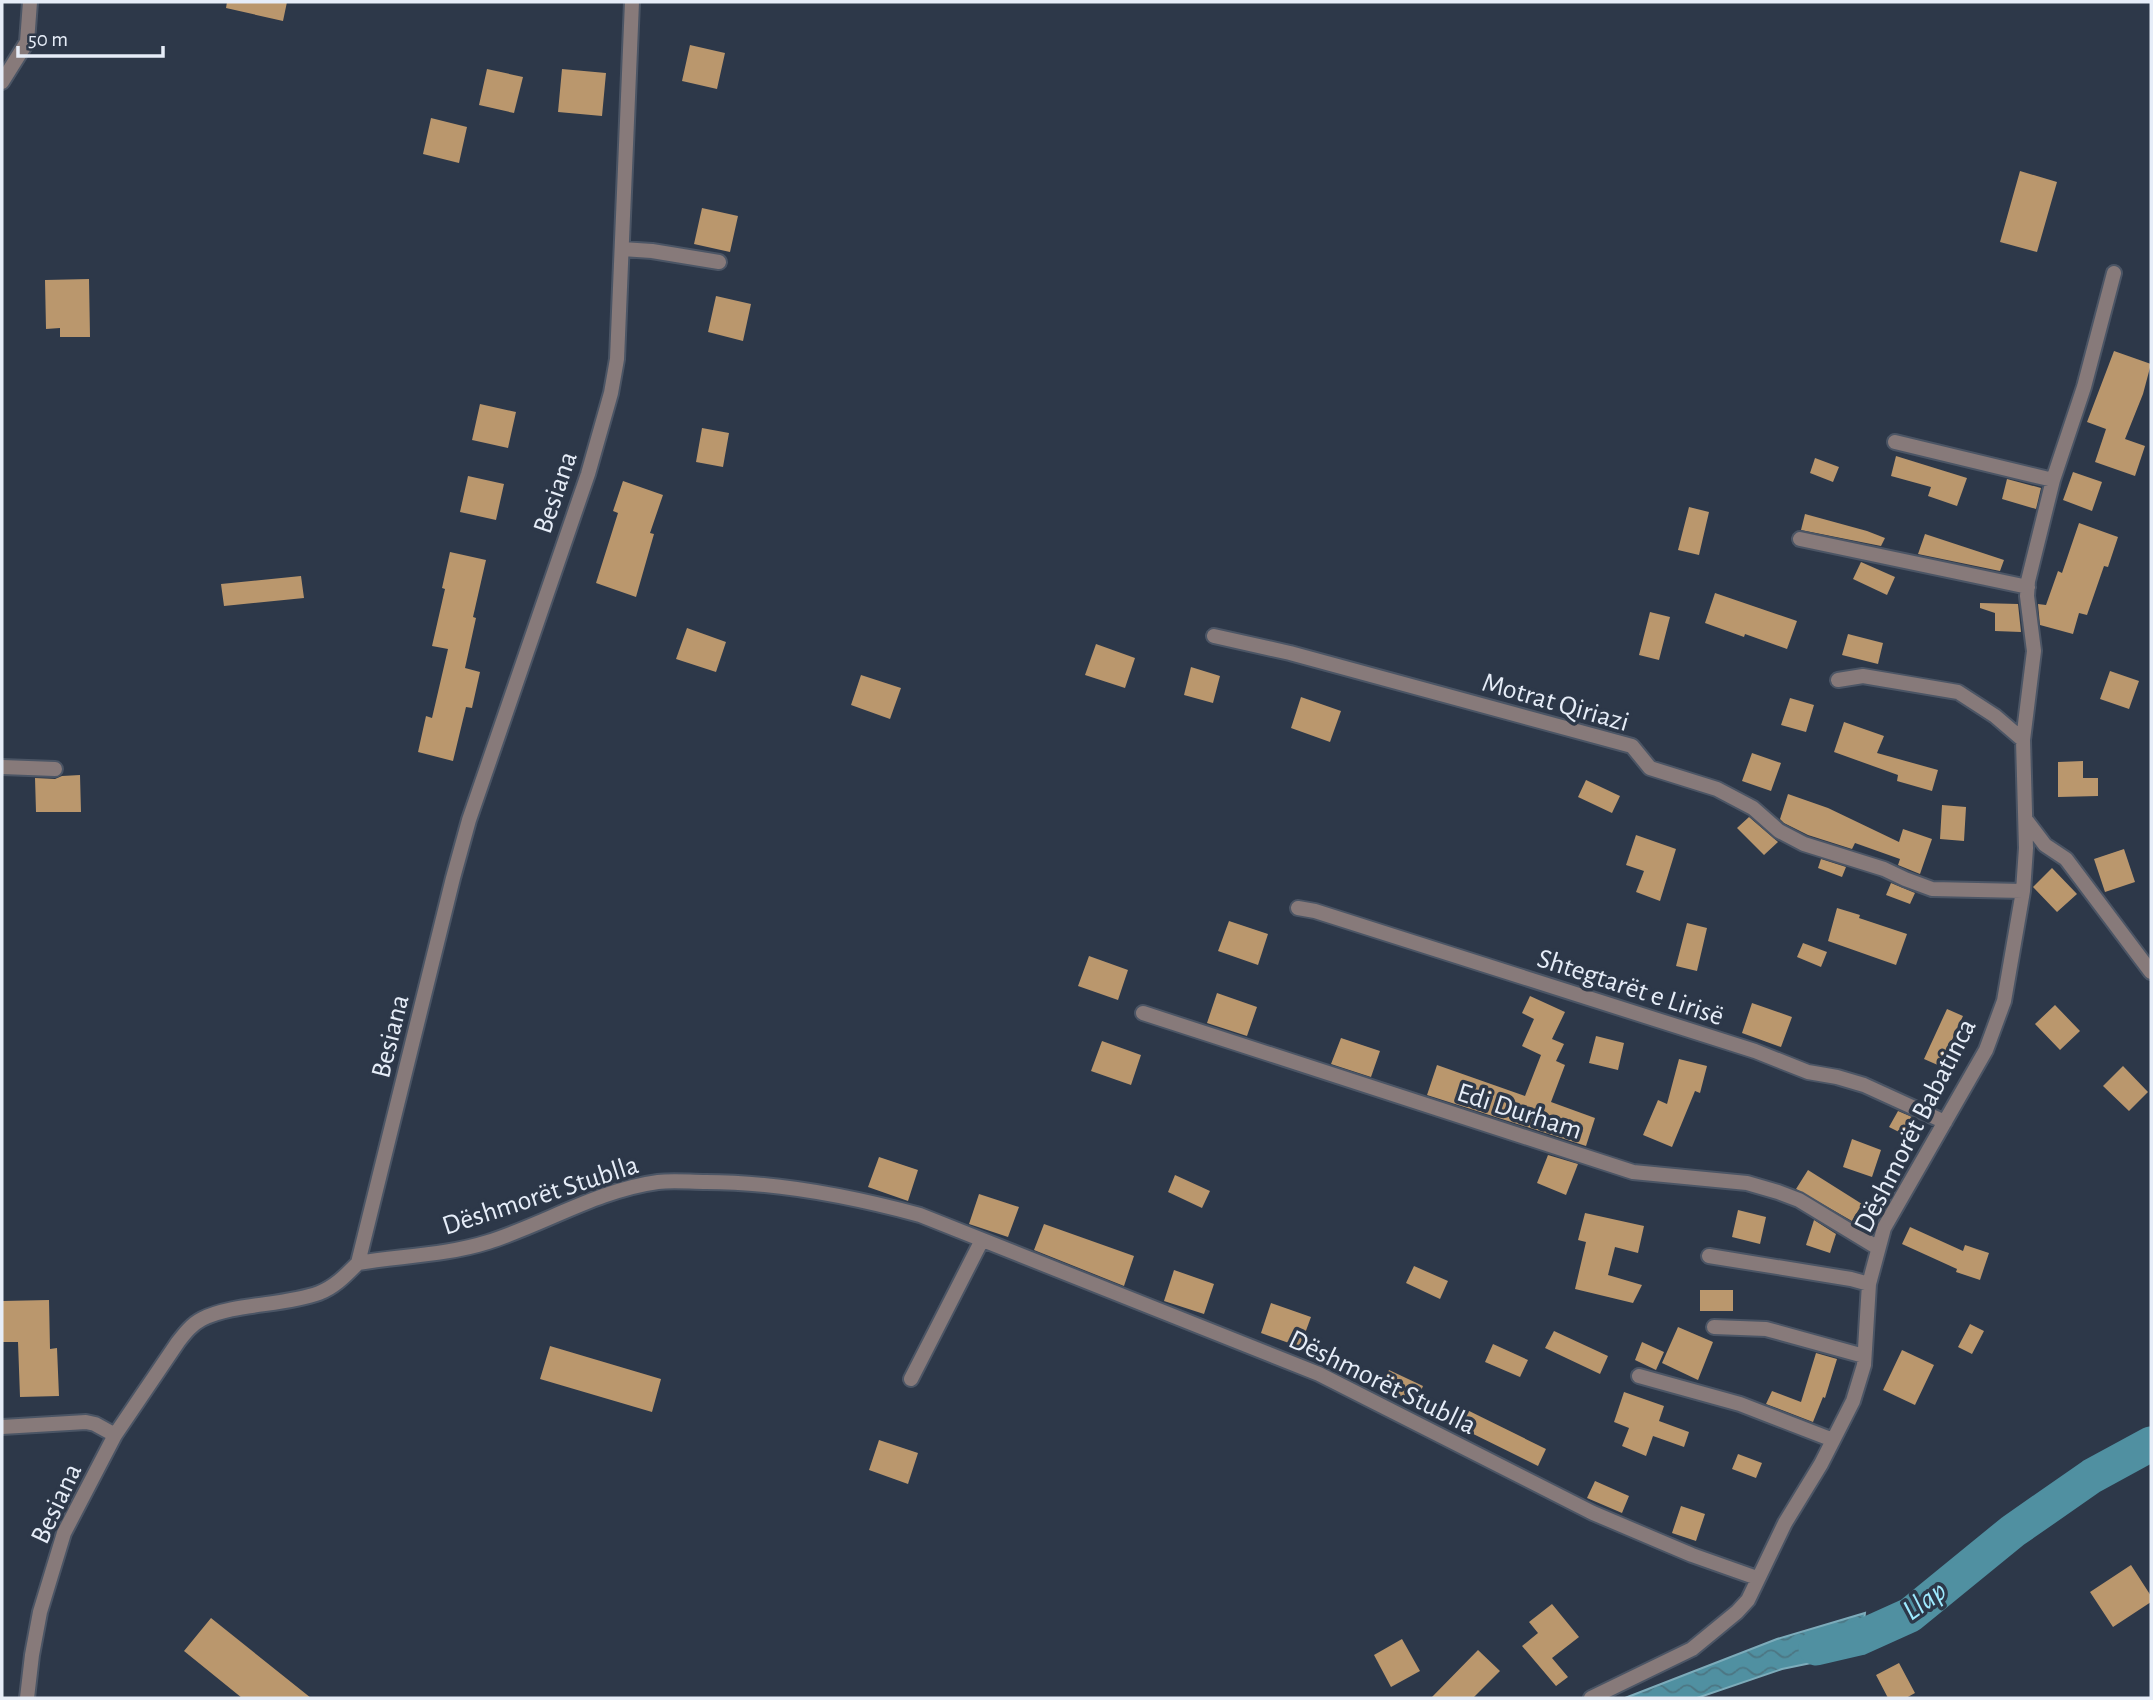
<svg xmlns="http://www.w3.org/2000/svg" width="2153" height="1700" viewBox="0 0 2153 1700" font-family="'Alegreya Sans',sans-serif">
<style>
.water{fill:url(#water-waves);stroke:#7dacbb;stroke-width:2}
.lines{fill:none;stroke-linecap:round;stroke-linejoin:round}
.river{stroke:#5090a1;stroke-width:35}
.building{fill:#ba976d}
.street-casing{stroke:#4b5565;stroke-width:18}
.street{stroke:#877a7a;stroke-width:14}
.labels{text-anchor:middle;stroke-width:7;stroke-linejoin:round;paint-order:stroke}
.street-label{font-size:28px;fill:#e6edf8;stroke:#2d3849}
.water-label{font-size:30px;font-style:italic;fill:#9eeaff;stroke:#2d3849}
</style>
<defs>
<pattern id="water-waves" width="16" height="10" patternUnits="userSpaceOnUse" patternTransform="scale(1.75)"><rect width="16" height="10" fill="#5090a1"/><path d="M0 5q4-4 8 0t8 0" fill="none" stroke="#4c7683"/></pattern>
</defs>
<rect width="100%" height="100%" fill="#2d3849"/>
<!-- water -->
<path class="water" d="M1865 1613 1860 1653 1782 1669 1697 1698H1625L1777 1639Z"/>
<g class="lines">
<!-- river -->
<path class="river" d="M1816 1648 1859 1638 1910 1615 2013 1531 2092 1476 2151 1444"/>
</g>
<!-- building -->
<path class="building" d="M227 2H287L283 21 226 8Z
M690 45 725 53 717 89 682 81Z
M487 69 523 77 514 113 479 105Z
M562 69 606 73 602 116 558 112Z
M431 118 467 127 459 163 423 154Z
M2020 171 2057 182 2037 252 2000 242Z
M702 208 738 216 730 252 694 244Z
M89 279 90 337H60V328L46 329 45 280Z
M716 296 751 304 743 341 708 332Z
M2114 351 2151 364 2143 394 2125 439 2145 446 2135 476 2095 462 2106 429 2087 422Z
M480 404 516 412 508 448 472 440Z
M702 428 729 433 723 467 696 462Z
M1896 456 1967 478 1957 506 1928 496 1931 487 1891 476Z
M1815 458 1839 467 1833 482 1810 473Z
M2073 472 2102 482 2092 511 2063 500Z
M468 476 504 484 496 520 460 512Z
M2007 479 2041 488 2036 509 2002 499Z
M623 481 663 495 650 533 654 534 636 597 596 583 618 513 613 511Z
M1689 507 1709 512 1699 555 1678 550Z
M1805 514 1867 531 1885 538 1881 546 1801 530Z
M2079 523 2118 537 2108 567 2104 566 2087 615 2079 613 2073 634 2040 625 2038 604 2046 605 2058 571 2062 573Z
M1925 534 2004 560 2000 571 1918 554Z
M450 552 486 560 473 617 476 618 465 668 480 672 472 708 466 707 453 761 418 752 426 716 432 718 448 649 432 646 445 589 442 588Z
M1861 562 1895 577 1887 595 1853 579Z
M301 576 304 598 224 606 221 584Z
M1715 593 1797 621 1787 649 1745 634 1744 637 1705 623Z
M1980 603 2018 604 2021 632 1995 631V613L1980 608Z
M1650 612 1670 617 1659 660 1639 655Z
M687 628 726 642 716 672 676 659Z
M1848 634 1883 643 1878 664 1842 655Z
M1096 644 1135 658 1125 688 1085 675Z
M1191 667 1220 676 1213 703 1184 695Z
M2110 671 2139 681 2129 709 2100 699Z
M861 675 901 688 890 719 851 705Z
M1301 697 1341 711 1330 742 1291 728Z
M1790 698 1814 705 1806 732 1781 725Z
M1844 722 1884 736 1877 753 1938 770 1932 791 1897 781 1898 775 1834 752Z
M1752 753 1781 763 1771 791 1742 781Z
M2083 761V778H2098V796L2058 797V762Z
M80 775 81 812H36L35 778 55 779 62 776Z
M1586 780 1620 796 1612 813 1578 797Z
M1788 794 1828 808 1899 842 1903 829 1932 839 1920 874 1898 865 1900 859 1855 843 1852 849 1808 835 1784 823 1780 819Z
M1942 805 1966 807 1964 841 1940 839Z
M1749 817 1778 842 1764 855 1737 828Z
M1636 835 1676 849 1660 901 1636 892 1644 871 1626 865Z
M2124 849 2135 882 2105 892 2094 859Z
M1821 859 1846 867 1842 877 1818 868Z
M2052 868 2077 894 2057 912 2033 887Z
M1891 883 1915 893 1910 904 1886 895Z
M1837 908 1860 915 1859 918 1907 934 1896 965 1828 941Z
M1229 921 1268 934 1258 965 1218 951Z
M1687 923 1707 928 1697 971 1676 966Z
M1803 943 1827 952 1821 967 1797 957Z
M1089 956 1128 970 1118 1000 1078 986Z
M1217 993 1257 1007 1247 1036 1207 1023Z
M1530 996 1565 1012 1552 1039 1564 1044 1556 1061 1565 1065 1551 1102 1595 1118 1586 1146 1427 1095 1437 1065 1525 1096 1541 1055 1522 1046 1534 1019 1522 1013Z
M1752 1003 1792 1017 1781 1047 1742 1033Z
M2055 1005 2080 1031 2060 1050 2035 1024Z
M1947 1009 1963 1016 1940 1066 1924 1059Z
M1596 1036 1624 1043 1618 1070 1589 1063Z
M1341 1038 1380 1051 1371 1077 1331 1064Z
M1102 1041 1141 1055 1131 1085 1091 1071Z
M1679 1059 1707 1066 1700 1093 1695 1091 1672 1147 1643 1135 1658 1100 1667 1104Z
M2123 1066 2148 1092 2129 1111 2103 1086Z
M1898 1111 1912 1117 1903 1134 1889 1127Z
M1852 1139 1881 1150 1872 1177 1843 1167Z
M1548 1155 1578 1164 1566 1195 1537 1183Z
M879 1157 918 1170 908 1201 868 1187Z
M1808 1170 1862 1204 1852 1221 1796 1189Z
M1175 1175 1210 1191 1202 1208 1168 1192Z
M979 1194 1019 1207 1008 1237 969 1224Z
M1738 1210 1766 1217 1760 1244 1732 1237Z
M1585 1213 1644 1226 1638 1253 1615 1247 1608 1275 1642 1285 1633 1303 1575 1289 1586 1242 1578 1240Z
M1814 1220 1836 1234 1830 1253 1806 1245Z
M1044 1224 1134 1256 1124 1286 1034 1250Z
M1910 1227 1963 1251 1965 1245 1989 1253 1980 1280 1956 1272 1957 1269 1902 1244Z
M1414 1266 1448 1281 1440 1299 1406 1283Z
M1174 1270 1214 1284 1204 1314 1164 1301Z
M1700 1290H1733V1311H1700Z
M49 1300 50 1349 57 1348 59 1396 20 1397 18 1342H2V1301Z
M1271 1303 1311 1317 1300 1347 1261 1333Z
M1970 1324 1984 1331 1972 1354 1958 1347Z
M1678 1327 1713 1342 1698 1380 1662 1363Z
M1554 1331 1608 1356 1600 1374 1545 1348Z
M1642 1342 1664 1352 1656 1370 1635 1360Z
M1493 1344 1528 1360 1520 1377 1485 1362Z
M550 1346 661 1379 652 1412 540 1379Z
M1902 1350 1934 1365 1915 1405 1883 1390Z
M1816 1353 1837 1359 1825 1398 1823 1397 1813 1422 1766 1404 1772 1391 1801 1402Z
M1389 1370 1423 1386 1416 1403 1381 1388Z
M1624 1392 1664 1406 1659 1421 1689 1432 1684 1447 1653 1436 1646 1456 1622 1446 1629 1428 1614 1422Z
M1459 1406 1546 1449 1538 1466 1451 1423Z
M879 1440 918 1453 908 1484 869 1470Z
M1738 1454 1762 1463 1756 1478 1732 1469Z
M1595 1481 1629 1496 1622 1513 1587 1498Z
M1681 1506 1705 1514 1696 1541 1672 1533Z
M2131 1565 2151 1596V1602L2113 1627 2090 1592Z
M1552 1604 1579 1637 1552 1658 1568 1677 1556 1686 1522 1646 1538 1633 1529 1622Z
M211 1618 311 1698H242L184 1651Z
M1402 1639 1420 1671 1391 1687 1374 1655Z
M1478 1650 1500 1671 1473 1698H1431Z
M1899 1663 1915 1693 1906 1698H1888L1876 1675Z"/>
<g class="lines">
<defs>
<path id="street" d="M2 82 27 42 30 2
M622 249 652 251 719 262
M1895 442 2053 480
M1800 539 2028 587
M1214 636 1290 653 1632 746 1650 768 1717 789 1753 808 1779 831 1804 844 1884 869 1905 879 1932 889 2023 891
M1838 680 1863 676 1958 692 1995 716 2023 740
M2 767 55 769
M2026 820 2045 845 2066 859 2151 972
M1298 908 1315 911 1755 1051 1808 1072 1837 1077 1864 1085 1945 1122
M1143 1013 1633 1172 1747 1183 1778 1192 1799 1200 1878 1248
M1709 1256 1851 1279 1869 1284
M358 1263C401 1256 447 1255 488 1242 545 1224 598 1190 658 1182 673 1180 690 1182 706 1182 779 1182 850 1196 920 1215L1319 1374 1593 1513 1692 1555 1757 1578
M1714 1327 1766 1329 1864 1356
M1639 1376 1740 1404 1833 1440
M911 1379 982 1240
M2 1427 86 1422 95 1424 115 1435
M27 1698 32 1655 40 1612 64 1533 115 1435 178 1342C185 1333 192 1324 202 1319 234 1303 284 1306 319 1293 335 1287 346 1275 358 1263L453 878 469 820 588 474 611 393 617 359 632 2
M1591 1698 1692 1649 1737 1612 1748 1600 1785 1523 1821 1464 1853 1401 1864 1365 1869 1284 1884 1228 1986 1050 2004 1001 2023 891 2026 848 2023 740 2034 651 2027 596 2028 581 2053 480 2084 387 2114 273"/>
</defs>
<!-- street casing -->
<use href="#street" class="street-casing"/>
<!-- street -->
<use href="#street" class="street"/>
</g>
<g class="labels">
<!-- street labels -->
<g class="street-label">
<text transform="translate(554 492) rotate(-71)" y="10">Besiana</text>
<text transform="translate(1556 701) rotate(16)" y="10">Motrat Qiriazi</text>
<text transform="translate(1631 986) rotate(18)" y="10">Shtegtarët e Lirisë</text>
<text transform="translate(389 1036) rotate(-76)" y="10">Besiana</text>
<text transform="translate(1520 1110) rotate(18)" y="10">Edi Durham</text>
<text transform="translate(1914 1125) rotate(-63)" y="10">Dëshmorët Babatinca</text>
<text transform="translate(540 1194) rotate(-18)" y="10">Dëshmorët Stublla</text>
<text transform="translate(1383 1381) rotate(26)" y="10">Dëshmorët Stublla</text>
<text transform="translate(55 1503) rotate(-65)" y="10">Besiana</text>
</g>
<!-- water labels -->
<g class="water-label">
<text transform="translate(1924 1600) rotate(-35)" y="10">Llap</text>
</g>
</g>
<!-- border -->
<rect width="2153" height="1700" fill="none" stroke="#e6edf8" stroke-width="7"/>
<!-- scale -->
<path d="M18 46v10h145v-10" fill="none" stroke="#e6edf8" stroke-width="3.5"/>
<text x="28" y="46" font-size="21" fill="#e6edf8" stroke="#2d3849" stroke-width="5" paint-order="stroke">50 m</text>
</svg>
